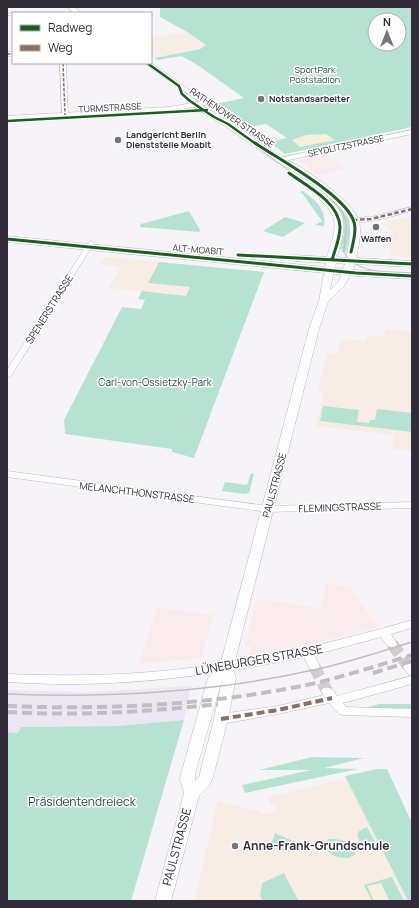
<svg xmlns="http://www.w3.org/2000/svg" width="419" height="908" viewBox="0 0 419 908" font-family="Manrope,sans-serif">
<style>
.commercial{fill:#faebec}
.built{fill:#ebe6f2}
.education{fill:#f7ede5}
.green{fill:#b6e3d1;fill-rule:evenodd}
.sand{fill:#f5efdd}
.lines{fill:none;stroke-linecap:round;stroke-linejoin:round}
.minor-tunnel{stroke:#cfccd3;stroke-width:12;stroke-dasharray:12 6;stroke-linecap:butt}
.minor-casing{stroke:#bbb8c0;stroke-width:1}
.tertiary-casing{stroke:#bbb8c0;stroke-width:1}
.secondary-casing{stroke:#bbb8c0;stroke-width:1}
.minor{fill:#fefdfe;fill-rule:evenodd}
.tertiary{fill:#fefdfe;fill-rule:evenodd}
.secondary{fill:#fefdfe;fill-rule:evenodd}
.tram-far1{stroke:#c0bec1;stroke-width:1}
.tram{stroke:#c0bec1;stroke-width:1.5}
.rail{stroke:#c0bec1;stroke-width:4;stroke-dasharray:10 5;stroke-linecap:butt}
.quiet-far2{stroke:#8d6e63;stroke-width:1.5;stroke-dasharray:3.5 1.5;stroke-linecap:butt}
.quiet-far1{stroke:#8d6e63;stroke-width:2.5;stroke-dasharray:4.5 2.5;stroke-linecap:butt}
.quiet{stroke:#8d6e63;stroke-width:4;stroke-dasharray:8 4;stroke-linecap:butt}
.cycleway-far1-casing{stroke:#fff;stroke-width:4}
.cycleway-casing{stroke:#fff;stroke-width:5}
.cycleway-far1{stroke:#1b5e20;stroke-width:2.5}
.cycleway{stroke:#1b5e20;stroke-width:3}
.poi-dot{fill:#77727d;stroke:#fff;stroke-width:1.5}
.labels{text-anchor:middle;stroke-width:3;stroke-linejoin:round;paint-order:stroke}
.far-park-label{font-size:9px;fill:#244e3c;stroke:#fff}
.far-poi-label{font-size:9px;font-weight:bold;fill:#322c3a;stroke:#fff;text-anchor:start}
.far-street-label{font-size:9px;fill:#322c3a;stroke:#fff}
.street-label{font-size:10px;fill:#322c3a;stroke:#fff}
.park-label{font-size:10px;fill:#244e3c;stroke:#fff}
.near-street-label{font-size:12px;fill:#322c3a;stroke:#fff}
.near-park-label{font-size:12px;fill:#244e3c;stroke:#fff}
.near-poi-label{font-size:12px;font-weight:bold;fill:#322c3a;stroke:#fff;text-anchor:start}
</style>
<rect width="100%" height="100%" fill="#f6f4f9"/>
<!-- commercial -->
<path class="commercial" d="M325 155 346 169 318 175 298 160Z
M326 584 350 587 378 627 293 649 251 657 248 656 251 645 245 646 256 599 321 608Z
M158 607 214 615 201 658 139 664Z"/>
<!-- built -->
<path class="built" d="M191 686 184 720 118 726 21 727 19 733 7 732V690L90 692Z"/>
<!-- education -->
<path class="education" d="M188 32 206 45V47L154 58 151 56V37Z
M412 216V258L390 256 393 231 383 223Z
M105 257 159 262 148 283 190 287 186 296 109 288 121 267 101 264 99 263Z
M386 329 412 332V451L392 449 394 435 316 426 324 394 317 393 327 353 337 354 341 339 366 341 367 335 383 337Z
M346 778 408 901H194L218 801 262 812V814L277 812 275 805H271L268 797Z"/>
<!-- green -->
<path class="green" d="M160 7H412V127L285 154 269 142 287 138 266 124 250 127 216 104 244 98 196 64 181 56 158 60 154 58 200 49 206 45 189 33 160 17ZM375 20H399V44H375Z
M303 191C315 200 327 209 324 226L315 225 322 221 302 193 299 192Z
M335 201C353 222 352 226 346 252H342V249H340C346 228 348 218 331 202Z
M189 211 200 230 199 232 140 227 141 224Z
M285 217 305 223 283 237 263 231Z
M159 262 264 272 194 458 172 452V449L65 434 64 420 122 307 141 309 145 300 138 299 142 291 186 296 190 287 148 283Z
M323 406 359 410 357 422 369 423 370 420H375L377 409 412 413V432L320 421Z
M251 473 254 474 249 493 245 494 222 491 225 482 247 485Z
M379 704H412V708H363Z
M184 720 131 901H7V732L18 733 21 727 118 726Z
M312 757 364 758 324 768 358 769 245 793 242 785 311 770H259Z
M377 769H387L412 823V901H408L346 778 345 776Z
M367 827 377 845 367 849 362 847C357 836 353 832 367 827Z
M275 833 295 842 289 852 270 847Z
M328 839C340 839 353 840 355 854L349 858C338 858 328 856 325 845Z
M284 873 298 900 263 901 260 896 262 883Z
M392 877 404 901H372L364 885Z"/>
<!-- sand -->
<path class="sand" d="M326 134 335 140 300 147 292 140 306 135Z
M381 883 389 900 374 901 367 886Z"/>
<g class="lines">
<!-- minor-tunnel -->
<path class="minor-tunnel" d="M392 644 409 667
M314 666 327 691"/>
<defs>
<path id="minor" d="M7 13 13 14V16L7 15Z
M7 52H13V56H7Z
M60 63H66L68 115 65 117 62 115Z
M412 130V134L279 162 276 160 279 158Z
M412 207V211C399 214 360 227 350 220L353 218 371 217Z
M91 241 94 243 11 376 7 378V370L88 243Z
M7 471 268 506 412 502V508L268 512 7 477Z
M412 620V628L391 634 397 644 396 647C388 649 385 643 381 637L314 655 320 666 318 669 314 670 310 669 304 657C240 670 176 680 111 683 76 685 42 684 7 682V674C59 676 110 676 162 671 247 663 330 644 412 620Z
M409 663 412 664V675L408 674 403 667 405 664Z
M412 676V684L343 703 346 707 412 709V717L343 715 339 714 329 703 278 714 221 724 217 722 215 719 217 716 221 714 278 706 324 695 321 691 323 688C331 686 333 690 337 696Z"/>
<path id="tertiary" d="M67 7H74L81 13H74Z
M144 63H151L208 103 203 104Z
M330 267 334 270 330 290 338 282 344 270 347 269 351 272 345 285 328 302 319 329 233 669 236 678 228 719 213 777 209 786 199 796 171 901H155L184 793 180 779 181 774 208 678 220 666 309 329 319 301 323 278 327 268ZM222 680 214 719 199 777 195 781V774Z"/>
<path id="secondary" d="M204 101 208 103 202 106 231 122 282 158C300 164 348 198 357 216 363 228 359 245 356 258L412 261V267L355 264 353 270 412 273V279L356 276 7 242V236L325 267 326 263 294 261 289 258 294 255 327 257C331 243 340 224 330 211 327 206 323 203 319 199L324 196C328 197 331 200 334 203 350 220 342 237 337 257L346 258C349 245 352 230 348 218 342 203 291 167 276 162L225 126 194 107 169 111 7 120V116L169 107ZM336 263 345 264 343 269 335 268Z"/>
</defs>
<!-- minor casing -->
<use href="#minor" class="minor-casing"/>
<!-- tertiary casing -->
<use href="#tertiary" class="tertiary-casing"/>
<!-- secondary casing -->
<use href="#secondary" class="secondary-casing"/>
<!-- minor -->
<use href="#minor" class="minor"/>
<!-- tertiary -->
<use href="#tertiary" class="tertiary"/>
<!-- secondary -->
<use href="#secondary" class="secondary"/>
<!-- tram-far1 -->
<path class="tram-far1" d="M7 120 182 112H199L213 115 339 207C351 224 344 234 344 253 360 275 388 272 412 273"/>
<!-- tram -->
<path class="tram" d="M7 694C110 698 212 693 313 670 347 663 379 652 412 642"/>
<!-- rail -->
<path class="rail" d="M373 673 412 661
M7 706C110 710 214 705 316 683 348 675 380 665 412 655
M7 712C78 716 148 712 218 704"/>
<!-- quiet-far2 -->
<path class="quiet-far2" d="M7 54H13
M63 63 65 115"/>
<!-- quiet-far1 -->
<path class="quiet-far1" d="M353 220 371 219 412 209"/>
<!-- quiet -->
<path class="quiet" d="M221 719 278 710 332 698"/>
<defs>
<path id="cycleway-far1" d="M147 63 179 86 182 94 190 101 214 117 228 124 256 144
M7 121 207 110"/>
<path id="cycleway" d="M255 143C278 159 346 195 354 222 357 231 353 243 351 252
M289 173C307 186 339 202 340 227 340 238 335 250 332 260
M7 239 356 273 412 276
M238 255 412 264"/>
</defs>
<!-- cycleway-far1 casing -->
<use href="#cycleway-far1" class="cycleway-far1-casing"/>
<!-- cycleway casing -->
<use href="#cycleway" class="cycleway-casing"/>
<!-- cycleway-far1 -->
<use href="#cycleway-far1" class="cycleway-far1"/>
<!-- cycleway -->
<use href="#cycleway" class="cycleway"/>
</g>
<!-- markers -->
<g class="poi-dot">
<circle cx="261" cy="99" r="4"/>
<circle cx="118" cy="140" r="4"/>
<circle cx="376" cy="227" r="4"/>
<circle cx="235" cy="846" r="4"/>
</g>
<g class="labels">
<!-- far-park labels -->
<g class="far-park-label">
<text x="315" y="73">SportPark<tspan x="315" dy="10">Poststadion</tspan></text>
</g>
<!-- far-poi labels -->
<g class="far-poi-label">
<text x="269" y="102">Notstandsarbeiter</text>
<text x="126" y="138">Landgericht Berlin<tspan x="126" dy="10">Dienststelle Moabit</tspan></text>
<text x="376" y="242" text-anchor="middle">Waffen</text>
</g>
<!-- far-street labels -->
<g class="far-street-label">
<text transform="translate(110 108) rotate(-3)" y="3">TURMSTRASSE</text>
<text transform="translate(232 118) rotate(34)" y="3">RATHENOWER STRASSE</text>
<text transform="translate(346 146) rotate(-12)" y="3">SEYDLITZSTRASSE</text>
<text transform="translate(198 250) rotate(5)" y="3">ALT-MOABIT</text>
</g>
<!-- street labels -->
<g class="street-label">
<text transform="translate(49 309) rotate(-58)" y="4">SPENERSTRASSE</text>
<text transform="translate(274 485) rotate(-75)" y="4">PAULSTRASSE</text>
<text transform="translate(137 492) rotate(7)" y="4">MELANCHTHONSTRASSE</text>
<text transform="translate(340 507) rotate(-2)" y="4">FLEMINGSTRASSE</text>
</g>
<!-- park labels -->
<g class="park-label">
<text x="155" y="386">Carl-von-Ossietzky-Park</text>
</g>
<!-- near-street labels -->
<g class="near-street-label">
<text transform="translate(259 660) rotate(-10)" y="4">LÜNEBURGER STRASSE</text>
<text transform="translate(177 847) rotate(-75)" y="4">PAULSTRASSE</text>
</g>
<!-- near-park labels -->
<g class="near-park-label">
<text x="82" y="806">Präsidentendreieck</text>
</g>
<!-- near-poi labels -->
<g class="near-poi-label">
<text x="243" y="850">Anne-Frank-Grundschule</text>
</g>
</g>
<!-- border -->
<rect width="419" height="908" fill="none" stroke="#322c3a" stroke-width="16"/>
<!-- legend -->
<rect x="12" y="12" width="140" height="52" fill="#ffffff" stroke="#adabb0"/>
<rect x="20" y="25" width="20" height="6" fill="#1b5e20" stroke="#adabb0"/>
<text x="48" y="32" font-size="12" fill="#322c3a">Radweg</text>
<rect x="20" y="45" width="20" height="6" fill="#8d6e63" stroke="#adabb0"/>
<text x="48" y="52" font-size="12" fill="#322c3a">Weg</text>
<!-- north arrow -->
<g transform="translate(387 32)"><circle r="19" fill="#ffffff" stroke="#adabb0"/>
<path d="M0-3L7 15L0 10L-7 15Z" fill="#77727d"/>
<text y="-6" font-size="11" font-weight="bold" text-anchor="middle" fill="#322c3a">N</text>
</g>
</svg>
